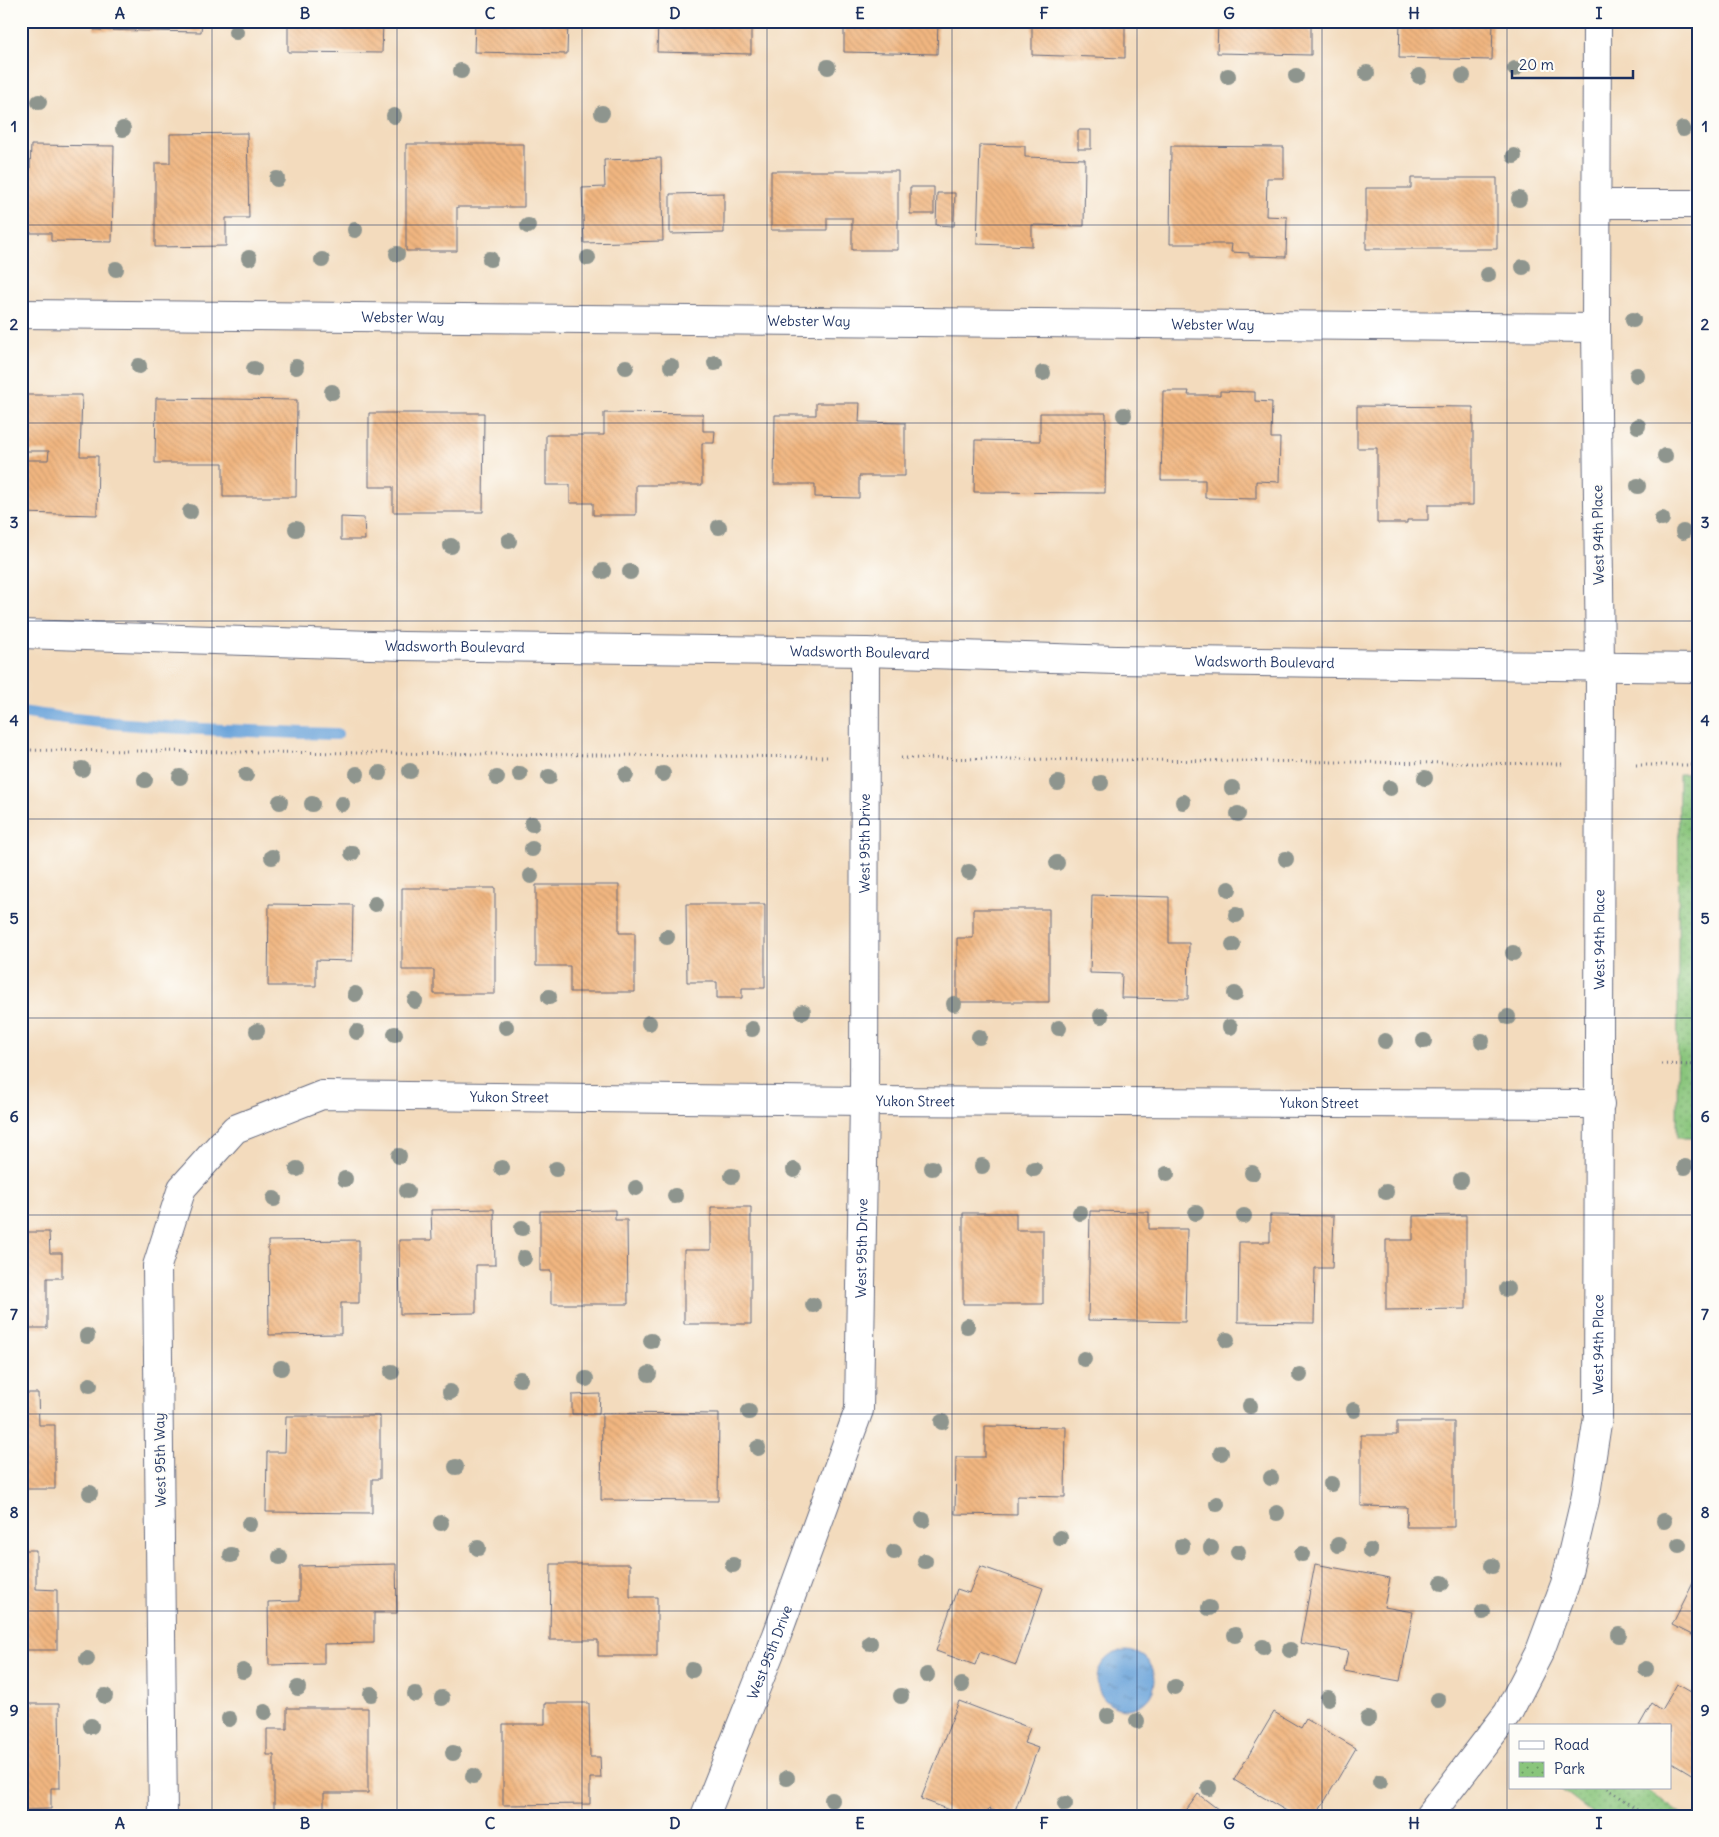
<svg xmlns="http://www.w3.org/2000/svg" width="1719" height="1837" viewBox="0 0 1719 1837" font-family="Delius,sans-serif">
<style>
.park{fill:url(#park-dots);stroke:#527a6c}
.water{fill:url(#water-ripples);stroke:#446a9c}
.lines{fill:none;stroke-linecap:round;stroke-linejoin:round}
.stream{stroke:#6ca4da;stroke-width:12}
.building{fill:url(#building-back-hatch)}
.minor-casing{stroke:#676b7f;stroke-width:30}
.path{stroke:#676b7f;stroke-width:3;stroke-dasharray:1 4;stroke-linecap:butt}
.minor{stroke:#fff;stroke-width:28}
.tree{fill:#8e958e}
.grid{fill:none;stroke:#1b2f5e;stroke-width:1;stroke-opacity:0.55}
.labels{text-anchor:middle;stroke-width:4;stroke-linejoin:round;paint-order:stroke}
.street-label{font-size:14px;fill:#1b2f5e;stroke:#fdfcf7}
.neatline{fill:none;stroke:#1b2f5e;stroke-width:2}
.grid-label{font-size:16px;text-anchor:middle;font-weight:bold;fill:#1b2f5e}
</style>
<defs>
<pattern id="park-dots" width="8" height="8" patternUnits="userSpaceOnUse" patternTransform="scale(1.25)"><rect width="8" height="8" fill="#89c57b"/><path d="M2 2h.1M6 6h.1" fill="none" stroke="#6fa068" stroke-width="1.8" stroke-linecap="round"/></pattern>
<pattern id="water-ripples" width="26" height="14" patternUnits="userSpaceOnUse" patternTransform="scale(1.25)"><rect width="26" height="14" fill="#6ca4da"/><path d="M2 4q2-2 4 0t4 0M15 11q2-2 4 0t4 0" fill="none" stroke="#5886b4"/></pattern>
<pattern id="building-back-hatch" width="6" height="6" patternUnits="userSpaceOnUse" patternTransform="scale(1.25)"><rect width="6" height="6" fill="#f1b680"/><path d="M-1 5l2 2M0 0l6 6M5-1l2 2" fill="none" stroke="#ce9d71"/></pattern>
</defs>
<rect width="100%" height="100%" fill="#fdfcf7"/>
<filter id="ink" filterUnits="userSpaceOnUse"><feTurbulence type="fractalNoise" baseFrequency=".02" numOctaves="2"/><feDisplacementMap in="SourceGraphic" scale="10" xChannelSelector="R" yChannelSelector="G"/><feConvolveMatrix kernelMatrix="1 2 1 2 8 2 1 2 1" color-interpolation-filters="sRGB"/></filter>
<filter id="wash" filterUnits="userSpaceOnUse"><feTurbulence type="fractalNoise" baseFrequency=".0096" numOctaves="4" result="noise"/><feDisplacementMap in="SourceGraphic" scale="20" xChannelSelector="R" yChannelSelector="G"/><feGaussianBlur stdDeviation="1.12" result="paint"/><feColorMatrix in="noise" values="0 0 0 0 0 0 0 0 0 0 0 0 0 0 0 0 0 1.4 0 .05"/><feComposite in="paint" operator="in"/></filter>
<g filter="url(#wash)">
<rect width="100%" height="100%" fill="#f3dbbd"/>
<!-- park -->
<path class="park" d="M1679 774H1698V1138H1677Z
M1559 1788H1645L1683 1816H1595Z"/>
<!-- water -->
<path class="water" d="M1097 1680a29 29 0 1 1 58 0a29 29 0 1 1-58 0Z"/>
<g class="lines">
<!-- stream -->
<path class="stream" d="M21 712C126 728 232 731 337 734"/>
</g>
<g id="blocks">
<!-- building -->
<path class="building" d="M21 21H26V45H21Z
M94 21H202L201 32 94 30Z
M288 21H383L382 53 288 52Z
M475 21H568L567 54 474 52Z
M658 21H751V54L657 52Z
M844 21H938L937 54 844 52Z
M1032 21H1125V58L1032 55Z
M1218 21H1311V55L1217 53Z
M1400 21H1493L1492 60 1399 58Z
M1078 130H1091V149H1078Z
M247 133 249 218H226V246L155 247V163H170V134Z
M406 144H524V207H457V251H406Z
M31 145 114 146 112 242 51 241V233H21V169H30Z
M980 145 1025 146V157L1085 159 1084 226 1032 225V246L977 244Z
M1171 146 1284 147V178H1267L1266 216 1287 217 1286 257 1249 256V253L1231 252 1232 244H1170Z
M661 158 663 241 584 243 582 188 605 187 604 160Z
M771 171H898V250H852V218H827V230H771Z
M1411 178H1497V249H1366V188H1411Z
M910 187H934V214H910Z
M724 193V233L670 234V194Z
M937 193H955L954 226 936 225Z
M1163 391H1189L1188 395H1220V391L1255 392V401L1272 402 1271 438H1280L1279 482 1256 481V499L1205 498V480H1161Z
M21 395H82L80 456H98L97 515 21 513V460H48L49 451H21Z
M156 398 297 400 296 497H223V463H155Z
M816 403H860L859 422 905 423V476H859V498L815 497V484H774L775 415H816Z
M1357 406 1473 407V505H1428V520H1407V523H1377V448H1357Z
M369 413H484L483 512H393V487H369Z
M604 413 703 414V431H715L714 443H702V485H636V515H593V503H570V485H546V435H604Z
M1040 413H1106L1105 493 974 492 975 440 1040 441Z
M341 517 364 518 365 540H341Z
M536 885H619V933H635V992H570V966H536Z
M402 888H495V994H434V970H402Z
M1092 895 1169 897V943H1189L1188 999 1121 998 1122 974 1090 973Z
M269 904 353 905 352 961 316 960V986H268Z
M686 904H765V988H742V998H717V982H687Z
M973 909H1049V1002H957V938H973Z
M711 1207H751V1324H684V1250H711Z
M494 1209 495 1265H476V1313L400 1314 399 1240H432L431 1210Z
M615 1210V1220H627L628 1304H551V1271H540V1211Z
M1090 1211 1149 1212V1229H1187L1185 1322 1088 1320Z
M963 1213H1016V1230H1043V1304H963Z
M1270 1215 1334 1216 1332 1268H1315L1314 1323 1238 1322 1239 1242H1270Z
M1466 1215V1309L1386 1310V1240H1413V1216Z
M21 1232H49L50 1253H62V1278H47V1328H21Z
M359 1240V1303H341V1334L269 1335 268 1241Z
M21 1393H38L39 1425H55V1489H21Z
M600 1394 599 1414H572V1395Z
M602 1413 719 1414 718 1501 601 1500Z
M286 1416H380V1479H372V1513L266 1512 267 1452H285Z
M1397 1422H1454V1527H1406L1407 1507 1361 1506V1435H1397Z
M985 1426 1066 1427 1065 1497 1017 1496V1515L955 1514 956 1457H985Z
M21 1550H36V1589L57 1590V1650H21Z
M396 1564 397 1613H374V1643L324 1644V1664L269 1665 268 1602 299 1601V1566Z
M551 1564H630V1597H657V1656H598V1640H550Z
M1315 1564 1390 1578 1384 1607 1413 1612 1400 1681 1344 1671 1348 1651 1300 1643Z
M980 1566 1043 1588 1016 1665 980 1652 975 1665 936 1651 957 1589 969 1593Z
M1698 1573V1638L1672 1625Z
M1677 1684 1698 1696V1778L1670 1761V1726H1639L1652 1703 1662 1710Z
M959 1701 1030 1728 1024 1743 1038 1748 1013 1816H1007L989 1809 986 1816H966L921 1799Z
M545 1703H589L590 1757H600L601 1778H590V1804L503 1805V1724H545Z
M21 1704H59L60 1788H51V1809L21 1810Z
M287 1708H368V1793H324V1809H274V1755H267V1729H287Z
M1274 1712 1301 1728 1306 1719 1356 1748 1316 1816H1295L1234 1780Z
M1198 1794 1227 1816H1182Z"/>
</g>
</g>
<g filter="url(#ink)">
<use href="#blocks" fill-opacity="0" stroke="#676b7f" stroke-width="1"/>
<g class="lines">
<defs>
<g id="minor">
<path d="M1597 204H1698"/>
<path id="s1" d="M21 314 1596 328"/>
<path id="s2" d="M21 634 403 646 865 652 1116 660 1698 668"/>
<path id="s3" d="M163 1816 157 1266 182 1188 235 1129 322 1095 864 1101 1600 1104"/>
<path id="s4" d="M705 1816 777 1635 859 1410 864 1101 865 652"/>
<path id="s5" d="M1429 1816 1508 1713 1540 1651 1565 1584 1585 1500 1598 1417 1600 667 1596 328 1597 21"/>
</g>
</defs>
<!-- minor casing -->
<use href="#minor" class="minor-casing"/>
<!-- path -->
<path class="path" d="M21 750 830 757
M901 758 1565 764
M1636 765H1698
M1661 1064 1698 1065
M1608 1788 1645 1816"/>
<!-- minor -->
<use href="#minor" class="minor"/>
</g>
<!-- trees -->
<g class="tree">
<circle cx="236" cy="32" r="8"/>
<circle cx="828" cy="67" r="8"/>
<circle cx="1515" cy="69" r="8"/>
<circle cx="461" cy="71" r="8"/>
<circle cx="1367" cy="73" r="8"/>
<circle cx="1228" cy="76" r="8"/>
<circle cx="1296" cy="76" r="8"/>
<circle cx="1419" cy="76" r="8"/>
<circle cx="1463" cy="76" r="8"/>
<circle cx="39" cy="102" r="8"/>
<circle cx="602" cy="113" r="8"/>
<circle cx="394" cy="116" r="8"/>
<circle cx="123" cy="129" r="8"/>
<circle cx="1683" cy="129" r="8"/>
<circle cx="1514" cy="156" r="8"/>
<circle cx="277" cy="179" r="8"/>
<circle cx="1519" cy="199" r="8"/>
<circle cx="528" cy="226" r="8"/>
<circle cx="355" cy="230" r="8"/>
<circle cx="397" cy="254" r="8"/>
<circle cx="249" cy="258" r="8"/>
<circle cx="588" cy="258" r="8"/>
<circle cx="490" cy="259" r="8"/>
<circle cx="322" cy="260" r="8"/>
<circle cx="1523" cy="267" r="8"/>
<circle cx="116" cy="269" r="8"/>
<circle cx="1488" cy="275" r="8"/>
<circle cx="1633" cy="320" r="8"/>
<circle cx="715" cy="363" r="8"/>
<circle cx="139" cy="366" r="8"/>
<circle cx="671" cy="366" r="8"/>
<circle cx="296" cy="367" r="8"/>
<circle cx="626" cy="367" r="8"/>
<circle cx="254" cy="369" r="8"/>
<circle cx="1043" cy="373" r="8"/>
<circle cx="1637" cy="375" r="8"/>
<circle cx="332" cy="392" r="8"/>
<circle cx="1124" cy="415" r="8"/>
<circle cx="1638" cy="426" r="8"/>
<circle cx="1665" cy="456" r="8"/>
<circle cx="1638" cy="486" r="8"/>
<circle cx="190" cy="512" r="8"/>
<circle cx="1662" cy="519" r="8"/>
<circle cx="719" cy="527" r="8"/>
<circle cx="296" cy="529" r="8"/>
<circle cx="1683" cy="532" r="8"/>
<circle cx="509" cy="541" r="8"/>
<circle cx="451" cy="546" r="8"/>
<circle cx="603" cy="571" r="8"/>
<circle cx="630" cy="572" r="8"/>
<circle cx="82" cy="769" r="8"/>
<circle cx="410" cy="771" r="8"/>
<circle cx="380" cy="773" r="8"/>
<circle cx="357" cy="774" r="8"/>
<circle cx="520" cy="774" r="8"/>
<circle cx="663" cy="774" r="8"/>
<circle cx="246" cy="775" r="8"/>
<circle cx="626" cy="775" r="8"/>
<circle cx="180" cy="777" r="8"/>
<circle cx="549" cy="777" r="8"/>
<circle cx="497" cy="778" r="8"/>
<circle cx="1425" cy="778" r="8"/>
<circle cx="145" cy="780" r="8"/>
<circle cx="1058" cy="783" r="8"/>
<circle cx="1101" cy="783" r="8"/>
<circle cx="1232" cy="788" r="8"/>
<circle cx="1390" cy="788" r="8"/>
<circle cx="280" cy="802" r="8"/>
<circle cx="1183" cy="802" r="8"/>
<circle cx="312" cy="804" r="8"/>
<circle cx="342" cy="804" r="8"/>
<circle cx="1238" cy="814" r="8"/>
<circle cx="532" cy="824" r="8"/>
<circle cx="532" cy="849" r="8"/>
<circle cx="352" cy="853" r="8"/>
<circle cx="272" cy="857" r="8"/>
<circle cx="1286" cy="859" r="8"/>
<circle cx="1057" cy="863" r="8"/>
<circle cx="969" cy="872" r="8"/>
<circle cx="531" cy="876" r="8"/>
<circle cx="1229" cy="889" r="8"/>
<circle cx="375" cy="904" r="8"/>
<circle cx="1236" cy="915" r="8"/>
<circle cx="667" cy="937" r="8"/>
<circle cx="1233" cy="945" r="8"/>
<circle cx="1513" cy="953" r="8"/>
<circle cx="355" cy="994" r="8"/>
<circle cx="1235" cy="994" r="8"/>
<circle cx="549" cy="997" r="8"/>
<circle cx="415" cy="1001" r="8"/>
<circle cx="954" cy="1004" r="8"/>
<circle cx="803" cy="1012" r="8"/>
<circle cx="1101" cy="1016" r="8"/>
<circle cx="1508" cy="1017" r="8"/>
<circle cx="649" cy="1023" r="8"/>
<circle cx="506" cy="1027" r="8"/>
<circle cx="1230" cy="1027" r="8"/>
<circle cx="1059" cy="1028" r="8"/>
<circle cx="752" cy="1029" r="8"/>
<circle cx="257" cy="1031" r="8"/>
<circle cx="357" cy="1032" r="8"/>
<circle cx="395" cy="1034" r="8"/>
<circle cx="979" cy="1037" r="8"/>
<circle cx="1385" cy="1041" r="8"/>
<circle cx="1424" cy="1041" r="8"/>
<circle cx="1482" cy="1041" r="8"/>
<circle cx="399" cy="1156" r="8"/>
<circle cx="982" cy="1166" r="8"/>
<circle cx="1685" cy="1167" r="8"/>
<circle cx="502" cy="1168" r="8"/>
<circle cx="932" cy="1168" r="8"/>
<circle cx="297" cy="1169" r="8"/>
<circle cx="556" cy="1169" r="8"/>
<circle cx="1034" cy="1169" r="8"/>
<circle cx="794" cy="1170" r="8"/>
<circle cx="1252" cy="1173" r="8"/>
<circle cx="1167" cy="1174" r="8"/>
<circle cx="732" cy="1176" r="8"/>
<circle cx="345" cy="1179" r="8"/>
<circle cx="1461" cy="1180" r="8"/>
<circle cx="636" cy="1188" r="8"/>
<circle cx="407" cy="1191" r="8"/>
<circle cx="1386" cy="1192" r="8"/>
<circle cx="675" cy="1196" r="8"/>
<circle cx="274" cy="1199" r="8"/>
<circle cx="1080" cy="1213" r="8"/>
<circle cx="1196" cy="1213" r="8"/>
<circle cx="1244" cy="1216" r="8"/>
<circle cx="522" cy="1228" r="8"/>
<circle cx="524" cy="1258" r="8"/>
<circle cx="1507" cy="1289" r="8"/>
<circle cx="813" cy="1305" r="8"/>
<circle cx="967" cy="1326" r="8"/>
<circle cx="87" cy="1336" r="8"/>
<circle cx="1227" cy="1340" r="8"/>
<circle cx="651" cy="1341" r="8"/>
<circle cx="1084" cy="1359" r="8"/>
<circle cx="281" cy="1368" r="8"/>
<circle cx="392" cy="1372" r="8"/>
<circle cx="649" cy="1374" r="8"/>
<circle cx="1300" cy="1375" r="8"/>
<circle cx="520" cy="1379" r="8"/>
<circle cx="586" cy="1379" r="8"/>
<circle cx="90" cy="1385" r="8"/>
<circle cx="450" cy="1392" r="8"/>
<circle cx="1250" cy="1406" r="8"/>
<circle cx="1354" cy="1410" r="8"/>
<circle cx="749" cy="1412" r="8"/>
<circle cx="942" cy="1422" r="8"/>
<circle cx="758" cy="1448" r="8"/>
<circle cx="1221" cy="1453" r="8"/>
<circle cx="456" cy="1467" r="8"/>
<circle cx="1271" cy="1478" r="8"/>
<circle cx="1331" cy="1484" r="8"/>
<circle cx="90" cy="1493" r="8"/>
<circle cx="1217" cy="1504" r="8"/>
<circle cx="1277" cy="1513" r="8"/>
<circle cx="923" cy="1520" r="8"/>
<circle cx="1664" cy="1521" r="8"/>
<circle cx="441" cy="1523" r="8"/>
<circle cx="249" cy="1524" r="8"/>
<circle cx="1060" cy="1538" r="8"/>
<circle cx="1338" cy="1545" r="8"/>
<circle cx="1679" cy="1545" r="8"/>
<circle cx="1182" cy="1546" r="8"/>
<circle cx="478" cy="1548" r="8"/>
<circle cx="1211" cy="1548" r="8"/>
<circle cx="1370" cy="1551" r="8"/>
<circle cx="894" cy="1552" r="8"/>
<circle cx="1238" cy="1552" r="8"/>
<circle cx="1302" cy="1554" r="8"/>
<circle cx="231" cy="1555" r="8"/>
<circle cx="280" cy="1557" r="8"/>
<circle cx="925" cy="1561" r="8"/>
<circle cx="733" cy="1565" r="8"/>
<circle cx="1492" cy="1566" r="8"/>
<circle cx="1442" cy="1583" r="8"/>
<circle cx="1209" cy="1608" r="8"/>
<circle cx="1483" cy="1612" r="8"/>
<circle cx="1235" cy="1635" r="8"/>
<circle cx="1619" cy="1635" r="8"/>
<circle cx="870" cy="1643" r="8"/>
<circle cx="1263" cy="1647" r="8"/>
<circle cx="1290" cy="1650" r="8"/>
<circle cx="87" cy="1659" r="8"/>
<circle cx="1646" cy="1669" r="8"/>
<circle cx="692" cy="1670" r="8"/>
<circle cx="243" cy="1671" r="8"/>
<circle cx="927" cy="1675" r="8"/>
<circle cx="962" cy="1685" r="8"/>
<circle cx="1175" cy="1687" r="8"/>
<circle cx="298" cy="1688" r="8"/>
<circle cx="371" cy="1694" r="8"/>
<circle cx="415" cy="1694" r="8"/>
<circle cx="105" cy="1696" r="8"/>
<circle cx="901" cy="1696" r="8"/>
<circle cx="442" cy="1698" r="8"/>
<circle cx="1328" cy="1698" r="8"/>
<circle cx="1438" cy="1700" r="8"/>
<circle cx="265" cy="1712" r="8"/>
<circle cx="1108" cy="1716" r="8"/>
<circle cx="229" cy="1719" r="8"/>
<circle cx="1368" cy="1719" r="8"/>
<circle cx="1137" cy="1721" r="8"/>
<circle cx="91" cy="1726" r="8"/>
<circle cx="453" cy="1753" r="8"/>
<circle cx="473" cy="1776" r="8"/>
<circle cx="787" cy="1778" r="8"/>
<circle cx="1380" cy="1782" r="8"/>
<circle cx="1209" cy="1788" r="8"/>
<circle cx="832" cy="1800" r="8"/>
<circle cx="1065" cy="1804" r="8"/>
</g>
</g>
<!-- grid -->
<path class="grid" d="M212 21V1816M397 21V1816M582 21V1816M767 21V1816M952 21V1816M1137 21V1816M1322 21V1816M1507 21V1816M21 225H1698M21 423H1698M21 621H1698M21 819H1698M21 1018H1698M21 1215H1698M21 1414H1698M21 1611H1698"/>
<g class="labels">
<!-- street labels -->
<g class="street-label">
<text dy="5" stroke="none"><textPath href="#s1" startOffset="382">Webster Way</textPath></text>
<text dy="5" stroke="none"><textPath href="#s1" startOffset="788">Webster Way</textPath></text>
<text dy="5" stroke="none"><textPath href="#s1" startOffset="1192">Webster Way</textPath></text>
<text transform="translate(1598 535) rotate(-91)" y="5">West 94th Place</text>
<text dy="5" stroke="none"><textPath href="#s2" startOffset="434">Wadsworth Boulevard</textPath></text>
<text dy="5" stroke="none"><textPath href="#s2" startOffset="839">Wadsworth Boulevard</textPath></text>
<text dy="5" stroke="none"><textPath href="#s2" startOffset="1244">Wadsworth Boulevard</textPath></text>
<text dy="5" stroke="none"><textPath href="#s4" startOffset="1001">West 95th Drive</textPath></text>
<text dy="5" stroke="none"><textPath href="#s5" startOffset="919">West 94th Place</textPath></text>
<text dy="5" stroke="none"><textPath href="#s3" startOffset="992">Yukon Street</textPath></text>
<text dy="5" stroke="none"><textPath href="#s3" startOffset="1398">Yukon Street</textPath></text>
<text dy="5" stroke="none"><textPath href="#s3" startOffset="1802">Yukon Street</textPath></text>
<text dy="5" stroke="none"><textPath href="#s4" startOffset="596">West 95th Drive</textPath></text>
<text dy="5" stroke="none"><textPath href="#s5" startOffset="514">West 94th Place</textPath></text>
<text transform="translate(160 1460) rotate(-91)" y="5">West 95th Way</text>
<text dy="5" stroke="none"><textPath href="#s4" startOffset="176">West 95th Drive</textPath></text>
</g>
</g>
<!-- margin -->
<rect width="1719" height="1837" fill="none" stroke="#fdfcf7" stroke-width="55"/>
<!-- legend -->
<rect x="1509" y="1724" width="162" height="65" fill="#fdfcf7" stroke="#a3aaba"/>
<rect x="1519" y="1741" width="25" height="8" fill="#ffffff" stroke="#a3aaba"/>
<text x="1554" y="1750" font-size="15" fill="#1b2f5e">Road</text>
<rect x="1519" y="1762" width="25" height="15" fill="url(#park-dots)" stroke="#a3aaba"/>
<text x="1554" y="1774" font-size="15" fill="#1b2f5e">Park</text>
<!-- scale -->
<path d="M1512 70v8h121v-8" fill="none" stroke="#1b2f5e" stroke-width="2.5"/>
<text x="1519" y="70" font-size="15" fill="#1b2f5e" stroke="#fdfcf7" stroke-width="4" paint-order="stroke">20 m</text>
<rect x="28" y="28" width="1664" height="1782" class="neatline"/>
<g class="grid-label">
<text x="120" y="19">A</text>
<text x="305" y="19">B</text>
<text x="490" y="19">C</text>
<text x="675" y="19">D</text>
<text x="860" y="19">E</text>
<text x="1044" y="19">F</text>
<text x="1229" y="19">G</text>
<text x="1414" y="19">H</text>
<text x="1599" y="19">I</text>
<text x="14" y="132">1</text>
<text x="1705" y="132">1</text>
<text x="14" y="330">2</text>
<text x="1705" y="330">2</text>
<text x="14" y="528">3</text>
<text x="1705" y="528">3</text>
<text x="14" y="726">4</text>
<text x="1705" y="726">4</text>
<text x="14" y="924">5</text>
<text x="1705" y="924">5</text>
<text x="14" y="1122">6</text>
<text x="1705" y="1122">6</text>
<text x="14" y="1320">7</text>
<text x="1705" y="1320">7</text>
<text x="14" y="1518">8</text>
<text x="1705" y="1518">8</text>
<text x="14" y="1716">9</text>
<text x="1705" y="1716">9</text>
<text x="120" y="1829">A</text>
<text x="305" y="1829">B</text>
<text x="490" y="1829">C</text>
<text x="675" y="1829">D</text>
<text x="860" y="1829">E</text>
<text x="1044" y="1829">F</text>
<text x="1229" y="1829">G</text>
<text x="1414" y="1829">H</text>
<text x="1599" y="1829">I</text>
</g>
</svg>
